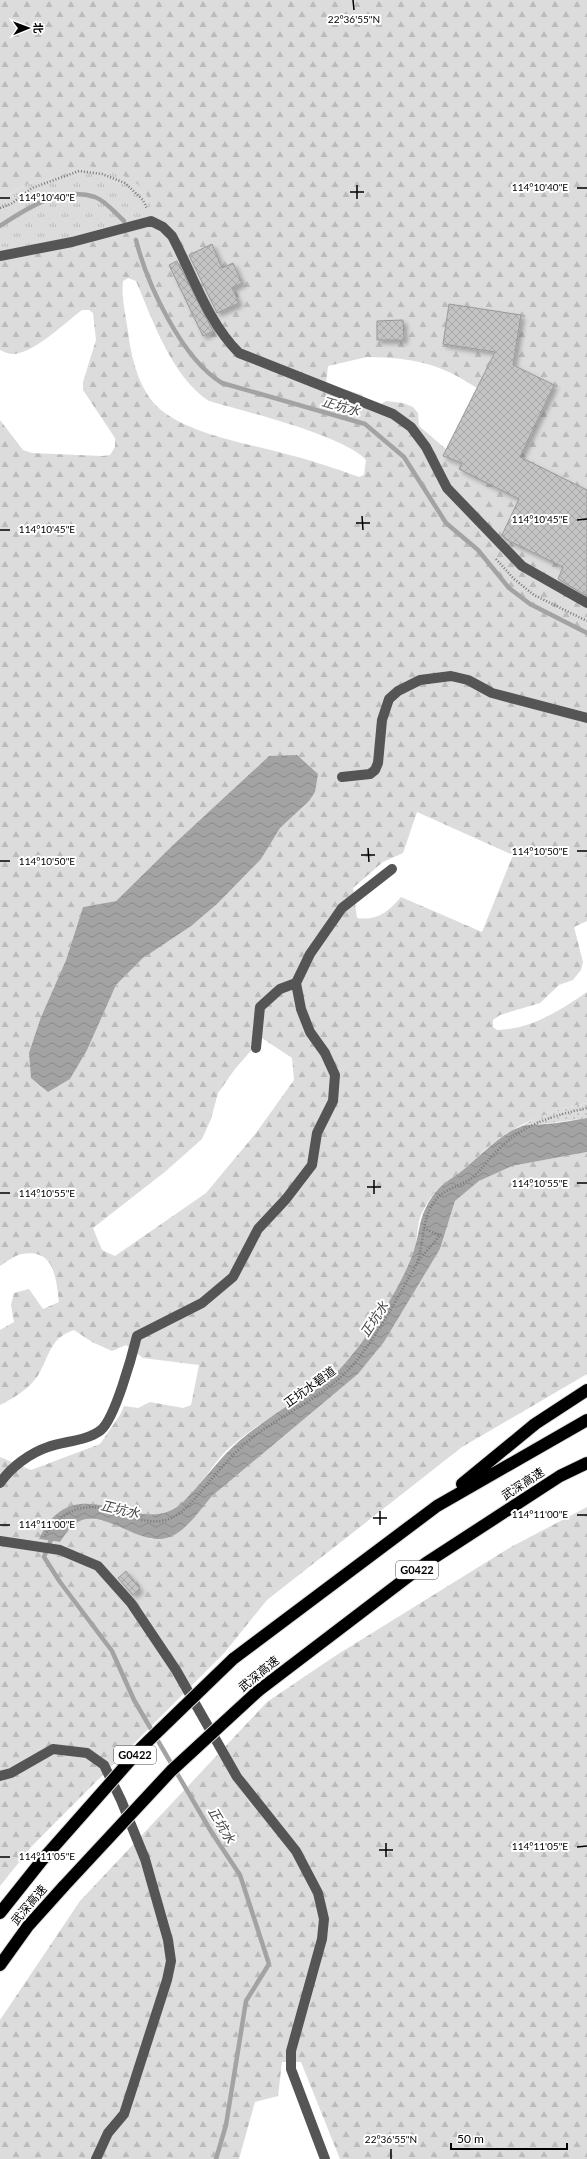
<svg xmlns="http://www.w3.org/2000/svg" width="587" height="2159" viewBox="0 0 587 2159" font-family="Lato,'Noto Sans SC',sans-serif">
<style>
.grass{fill:url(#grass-dots)}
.forest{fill:url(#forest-firs);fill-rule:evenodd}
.park{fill:url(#park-tufts)}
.water{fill:url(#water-waves)}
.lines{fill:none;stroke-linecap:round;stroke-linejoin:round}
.stream{stroke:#a3a3a3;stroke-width:4.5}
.building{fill:url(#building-cross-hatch);stroke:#999;filter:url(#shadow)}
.highway-casing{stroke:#dbdbdb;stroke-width:14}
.path{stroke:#777;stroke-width:2.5;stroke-dasharray:1 2;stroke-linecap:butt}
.minor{stroke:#555;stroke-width:10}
.highway{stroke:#000;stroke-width:12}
.highway-bridge-casing{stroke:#dbdbdb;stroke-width:14;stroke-linecap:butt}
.highway-bridge{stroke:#000;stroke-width:12}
.ticks{fill:none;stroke:#000;stroke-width:1.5}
.labels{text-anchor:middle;stroke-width:4;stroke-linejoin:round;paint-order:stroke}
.shield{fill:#fff;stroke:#4c4c4c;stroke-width:1}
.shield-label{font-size:11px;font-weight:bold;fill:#000}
.street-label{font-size:12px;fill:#000;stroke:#fff}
.water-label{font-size:13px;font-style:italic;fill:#444;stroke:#fff}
.ticks-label{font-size:10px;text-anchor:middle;fill:#000;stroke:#fff;stroke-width:4;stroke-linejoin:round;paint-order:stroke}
</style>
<defs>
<pattern id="grass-dots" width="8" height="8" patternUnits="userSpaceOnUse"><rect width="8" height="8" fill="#dcdcdc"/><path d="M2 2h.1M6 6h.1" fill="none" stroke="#bbb" stroke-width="1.8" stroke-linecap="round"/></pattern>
<pattern id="forest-firs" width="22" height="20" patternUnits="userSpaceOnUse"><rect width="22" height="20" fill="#dcdcdc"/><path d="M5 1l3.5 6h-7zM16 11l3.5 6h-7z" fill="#bbb"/></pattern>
<pattern id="park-tufts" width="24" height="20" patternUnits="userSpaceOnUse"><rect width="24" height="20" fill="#dcdcdc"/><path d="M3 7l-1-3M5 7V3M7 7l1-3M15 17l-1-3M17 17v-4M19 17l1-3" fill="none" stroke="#bbb"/></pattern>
<pattern id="water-waves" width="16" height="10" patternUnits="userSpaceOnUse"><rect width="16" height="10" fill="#a3a3a3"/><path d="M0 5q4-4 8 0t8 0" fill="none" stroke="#8b8b8b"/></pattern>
<pattern id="building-cross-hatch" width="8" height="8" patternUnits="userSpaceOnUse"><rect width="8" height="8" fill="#c4c4c4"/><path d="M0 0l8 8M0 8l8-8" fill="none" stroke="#a7a7a7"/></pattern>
<filter id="shadow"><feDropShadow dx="3.5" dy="3.5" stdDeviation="2" flood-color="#0004"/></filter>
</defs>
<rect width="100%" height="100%" fill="#fff"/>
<!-- grass -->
<path class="grass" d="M587 1103V1118L520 1127C541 1113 563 1108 587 1103Z"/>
<!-- forest -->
<path class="forest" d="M0 0H587V921L574 927 583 962 581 970 573 980 559 985 540 1003 500 1015 493 1020V1027L497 1030C532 1029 559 1011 587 992V1103C550 1110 516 1124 487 1148 478 1156 471 1164 462 1171 451 1180 439 1185 431 1197 427 1204 421 1213 419 1221 417 1231 417 1241 414 1251 398 1293 369 1336 339 1370 325 1387 310 1392 293 1403 270 1417 247 1432 227 1450 207 1469 188 1512 158 1516 142 1518 124 1510 108 1506L39 1539 60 1542C65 1535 71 1526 78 1522 97 1511 133 1534 152 1539L192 1519 212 1496 358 1374 384 1342 440 1249 455 1201 479 1181 512 1166 587 1152V1374L462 1447 267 1600 225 1652 32 1846 0 1886V1457L31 1470 100 1444 120 1415 124 1406 138 1408 150 1402 183 1408 191 1405 199 1365 143 1358 126 1345 112 1351 92 1342 74 1330C48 1339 50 1357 37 1377 27 1390 14 1398 0 1405V1330L14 1322 11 1305 14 1293 29 1289 43 1309 59 1302C56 1279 55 1248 22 1254 15 1255 6 1262 0 1266V420L23 450 32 453 102 456 110 455 115 447V438L83 390V382L96 340 93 313 89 310H82C66 322 32 355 12 354 8 354 3 351 0 350V252L153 216 36 180 0 199ZM128 278 136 281C153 321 172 377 209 401 246 412 343 435 366 460L364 475 359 477C335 468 310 460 286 454 247 443 178 433 152 401 137 382 131 355 128 332 126 315 121 298 123 281ZM367 357C413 358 437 362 477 388L446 449 419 426 418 413 413 407 403 403 386 401 373 409 361 404 363 395 326 384 328 366ZM269 756 309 801 279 828 261 859 164 943 143 958 116 985 102 1015 41 1017 66 960 83 907 116 901 175 843ZM417 812 513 855 482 932 401 897C388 912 377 921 357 918L353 888 383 862 403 853ZM262 1038 292 1058 294 1080 256 1133 206 1193 115 1256 102 1250 93 1228 166 1171 202 1139 211 1119 218 1093 235 1069Z
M587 1507V2159H340L301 2062H282L278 2096 255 2102 239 2159H0V2020L80 1901 267 1702 335 1656 511 1547Z"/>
<!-- park -->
<path class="park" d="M88 166C109 170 139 176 148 198 151 204 152 210 154 216L71 238 0 252V199L36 180 65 169Z"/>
<!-- water -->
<path class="water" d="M297 755 318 774 315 792 309 801 280 828 261 859 217 904 191 926 143 958 116 985 87 1050 70 1079 48 1092 31 1078 29 1053 41 1017 66 960 83 907 116 901 175 843 269 756Z
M587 1118V1152L512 1166 479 1181 455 1201 440 1249 384 1342 358 1374 212 1496C201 1509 190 1525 176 1534 144 1554 106 1506 78 1522 71 1526 65 1535 60 1542L39 1539C76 1460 141 1545 184 1501 207 1478 223 1452 249 1433 264 1422 279 1410 296 1401 312 1392 326 1385 338 1371 365 1342 402 1287 414 1250 421 1229 418 1218 432 1197 440 1184 452 1179 463 1170 479 1157 500 1134 520 1127 527 1124 538 1125 546 1124 560 1123 573 1120 587 1118Z"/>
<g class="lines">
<!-- stream -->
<path class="stream" d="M0 226C27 208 61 186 95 197 106 201 116 214 124 221
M136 240C147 284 182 359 222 383L365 424 404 457 446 523 478 550 509 588 530 604 587 633
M52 1537 44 1557 60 1582 112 1651 134 1700 212 1833 240 1875 269 1964 246 2001 226 2125 216 2159"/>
</g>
<!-- building -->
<path class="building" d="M212 244 222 268 233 263 242 283 232 288 239 303 217 313 189 255Z
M177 261 213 331 203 336 169 265Z
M449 304 521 315 513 365 554 385 520 457 587 490V596L558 579 563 567 505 539 502 535 519 499 459 469 462 463 443 456 495 352 443 344Z
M403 320 404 340H377V321Z
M126 1571 140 1589 133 1595 118 1578Z"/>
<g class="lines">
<defs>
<path id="highway" d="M462 1484 535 1424 587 1390
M233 1659 437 1506 587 1420
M258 1691 426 1563 560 1476 587 1463
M0 1913 43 1859
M0 1965 28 1926 64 1886"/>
</defs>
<!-- highway casing -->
<use href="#highway" class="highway-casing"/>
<!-- path -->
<path class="path" d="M0 208 11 204 32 188 79 171 102 174 125 183 143 200 147 209
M496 559 514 579 534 595 587 621
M424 1228 440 1236
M419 1260 442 1233
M45 1535C97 1465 141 1556 189 1505 210 1482 228 1457 253 1437 286 1412 325 1396 353 1365 374 1340 390 1311 406 1283 410 1275 416 1267 418 1260 424 1241 422 1219 434 1202 442 1190 457 1187 469 1180 480 1173 487 1160 497 1151 523 1124 552 1116 587 1108"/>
<!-- minor -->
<path class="minor" d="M0 256 72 242 151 221 163 227 172 236C193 275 207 321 239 353L393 414 411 427 426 447 447 488 522 566 587 603
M342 777 370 774 375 770 378 763 382 720 389 699 398 691 420 680 451 676 468 680 492 693 587 718
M256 1048 260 1007 280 989 296 983
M0 1483C11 1467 30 1453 48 1447 64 1441 87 1441 101 1430 115 1418 132 1356 137 1336L202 1303 233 1277 258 1229 286 1199 312 1165 317 1133 333 1101 335 1075 325 1053 310 1032 301 1009 296 983 310 954 342 908 392 869
M0 1541 60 1550 98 1566 131 1603 176 1670 237 1777 296 1851 318 1893 324 1919 322 1939 291 2051V2069L325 2159
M0 1776 11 1773 53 1749 87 1753 104 1765 121 1800 145 1859 168 1940 171 1961 167 1980 124 2114 108 2133 96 2159"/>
<!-- highway -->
<use href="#highway" class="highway"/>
<defs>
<path id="highway-bridge" d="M43 1859 142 1747 233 1659
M64 1886 171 1771 258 1691"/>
</defs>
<!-- highway-bridge casing -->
<use href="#highway-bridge" class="highway-bridge-casing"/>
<!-- highway-bridge -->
<use href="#highway-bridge" class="highway-bridge"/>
</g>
<!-- ticks -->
<path class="ticks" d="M353 0 354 10M357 185V199M577 188H587M350 192H364M0 198H10M362 516 363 530M577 520 587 519M356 523H370M0 530H10M368 848 369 862M577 851H587M361 855H375M0 861H10M374 1180V1194M577 1183H587M367 1187H381M0 1193H10M380 1511V1525M577 1515H587M373 1518H387M0 1525H10M386 1843V1857M577 1847 587 1846M379 1850H393M0 1857H10M391 2149V2159"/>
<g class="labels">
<!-- shield labels -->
<g class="shield">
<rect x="396" y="1561" width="42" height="18" rx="3"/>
<rect x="114" y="1746" width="42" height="18" rx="3"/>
</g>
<g class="shield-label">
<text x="417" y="1574">G0422</text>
<text x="135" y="1759">G0422</text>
</g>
<!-- street labels -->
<g class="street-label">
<text transform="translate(310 1387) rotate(-36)" y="4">正坑水碧道</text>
<text transform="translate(523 1484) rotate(-33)" y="4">武深高速</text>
<text transform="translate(259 1674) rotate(-39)" y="4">武深高速</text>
<text transform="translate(29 1905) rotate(-50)" y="4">武深高速</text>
</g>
<!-- water labels -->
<g class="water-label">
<text transform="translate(341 406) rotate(16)" y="5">正坑水</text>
<text transform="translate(374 1319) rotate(-57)" y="5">正坑水</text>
<text transform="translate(120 1509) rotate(13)" y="5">正坑水</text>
<text transform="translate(222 1825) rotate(59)" y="5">正坑水</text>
</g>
</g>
<g class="ticks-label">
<text x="354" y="23">22°36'55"N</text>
<text x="540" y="191">114°10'40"E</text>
<text x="47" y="201">114°10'40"E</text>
<text x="540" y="523">114°10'45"E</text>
<text x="47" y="533">114°10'45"E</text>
<text x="540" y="855">114°10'50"E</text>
<text x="47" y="865">114°10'50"E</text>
<text x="540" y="1187">114°10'55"E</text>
<text x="47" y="1197">114°10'55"E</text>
<text x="540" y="1518">114°11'00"E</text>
<text x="47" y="1528">114°11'00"E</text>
<text x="540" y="1850">114°11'05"E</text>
<text x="47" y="1860">114°11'05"E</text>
<text x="391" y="2143">22°36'55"N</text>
</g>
<!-- north arrow -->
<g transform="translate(28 28) rotate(89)" stroke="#ffffff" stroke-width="3" paint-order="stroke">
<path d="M0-3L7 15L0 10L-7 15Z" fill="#000000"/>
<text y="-6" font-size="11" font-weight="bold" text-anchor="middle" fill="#000000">北</text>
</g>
<!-- scale -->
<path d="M451 2143v6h116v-6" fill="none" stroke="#000000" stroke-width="2"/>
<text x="457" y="2143" font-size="12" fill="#000000" stroke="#ffffff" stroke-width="3" paint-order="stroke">50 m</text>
</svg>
